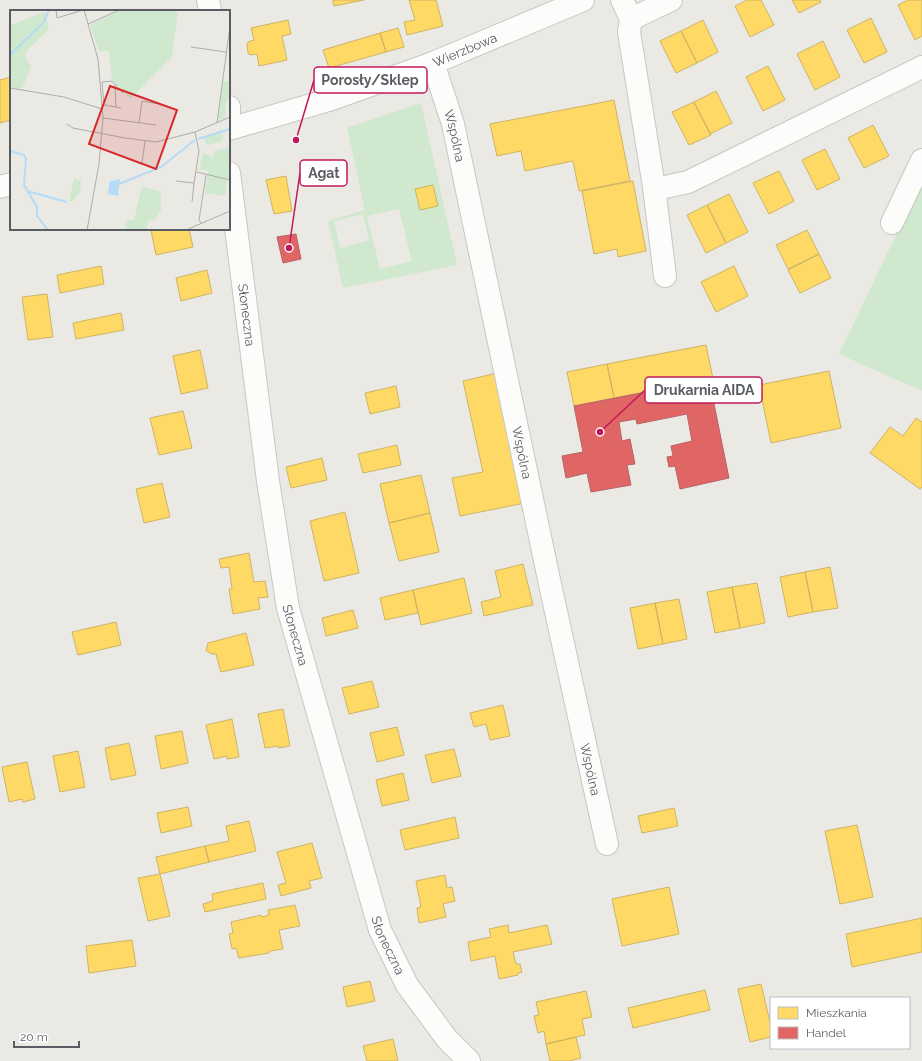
<svg xmlns="http://www.w3.org/2000/svg" width="922" height="1061" viewBox="0 0 922 1061" font-family="Raleway,sans-serif">
<style>
.green{fill:#d0e8cd;fill-rule:evenodd}
.homes{fill:#ffd966;stroke:#cdb465}
.shops{fill:#e06666;stroke:#b86365}
.lines{fill:none;stroke-linecap:round;stroke-linejoin:round}
.minor-casing{stroke:#c6c7c6;stroke-width:24}
.minor{stroke:#fcfcfb;stroke-width:22}
.labels{text-anchor:middle;stroke-width:4;stroke-linejoin:round;paint-order:stroke}
.street-label{font-size:13px;fill:#595d63;stroke:#fff}
.inset-river{fill:none;stroke:#b6dbf7;stroke-width:2}
.inset-road{fill:none;stroke:#acadac;stroke-width:1}
.view{fill:#d62828;fill-opacity:0.15;stroke:#d62828;stroke-width:2}
.inset-edge{fill:none;stroke:#595d63;stroke-width:2}
.leader{fill:none;stroke:#c2185b;stroke-width:1.5}
.callout-dot{fill:#c2185b;stroke:#fff;stroke-width:1.5}
.callout{fill:#fff;stroke:#c2185b;stroke-width:1.5}
.callout-label{font-size:14px;text-anchor:middle;font-weight:bold;fill:#595d63}
</style>
<rect width="100%" height="100%" fill="#eae9e4"/>
<!-- green -->
<path class="green" d="M421 103 457 265 343 288 328 221 365 210 347 128ZM399 209 412 261 380 269 367 216ZM363 214 369 240 340 248 334 221Z
M922 181V391L839 354Z"/>
<!-- homes -->
<path class="homes" d="M333 0H364L334 6Z
M409 0H436L443 26 407 35 404 22 415 20Z
M747 0H761L774 25 750 37 735 6Z
M792 0H820L821 2 799 13Z
M908 0H922V36L915 40 898 5Z
M871 18 887 52 864 63 847 30Z
M288 20 291 34 282 36 287 60 259 66 257 54 250 55 248 53 247 44 248 42 254 40 251 28Z
M703 20 718 52 697 63 681 31Z
M398 28 404 47 386 52 380 33Z
M681 31 697 63 676 73 660 41Z
M380 33 386 52 329 68 323 50Z
M823 41 840 77 815 90 797 54Z
M768 66 785 100 763 111 746 77Z
M11 77V120L0 123V80Z
M716 91 732 123 710 134 694 102Z
M614 100 630 181 579 191 573 161 525 171 521 151 497 156 490 124Z
M694 102 711 135 689 145 672 112Z
M873 125 889 156 864 168 848 138Z
M825 149 840 179 817 190 802 160Z
M779 171 794 201 769 214 753 183Z
M286 176 292 211 274 214 266 180Z
M633 181 646 251 618 257 617 249 594 254 582 191Z
M433 185 438 206 420 210 415 189Z
M729 194 748 232 726 243 707 205Z
M707 205 726 243 706 253 687 215Z
M157 229H189L193 247 156 255 151 230Z
M807 230 819 254 788 269 776 245Z
M819 254 831 278 800 293 788 270Z
M101 266 104 284 60 293 57 275Z
M734 266 748 296 716 312 701 282Z
M207 270 212 293 181 301 176 278Z
M47 294 53 337 28 340 22 297Z
M121 313 124 330 76 339 73 323Z
M706 345 713 379 614 398 607 364Z
M200 350 208 388 181 394 173 356Z
M607 364 614 398 574 406 567 372Z
M829 371 841 428 771 443 759 385Z
M497 373 525 503 460 516 452 478 483 472 463 381Z
M396 386 400 407 370 414 365 393Z
M183 411 192 448 159 455 150 418Z
M916 418 922 422V487L920 489 870 453 890 427 903 436Z
M397 445 401 465 363 473 358 454Z
M322 458 327 480 291 488 286 467Z
M421 475 430 513 389 523 380 484Z
M162 483 170 517 144 523 136 489Z
M345 512 359 573 324 581 310 521Z
M430 513 439 552 399 561 389 523Z
M249 553 254 582 265 581 268 597 258 598 260 609 233 614 229 589H232L229 567 221 568 219 559Z
M523 564 533 605 484 616 481 602 501 597 495 571Z
M830 567 838 608 813 612 805 572Z
M805 572 813 612 788 617 780 577Z
M464 578 472 613 421 625 413 590Z
M757 583 765 623 740 628 732 587Z
M732 587 740 628 715 633 707 592Z
M413 590 418 613 385 620 380 598Z
M679 599 687 639 663 644 655 603Z
M655 603 663 644 638 649 630 608Z
M353 610 358 628 326 636 322 618Z
M116 622 121 645 78 655 72 632Z
M246 633 254 665 221 672 216 654H211L206 650 208 643Z
M372 681 379 707 349 714 342 688Z
M503 705 510 736 490 740 486 724 474 727 470 713Z
M283 709 290 746 278 748V746L265 748 258 714Z
M232 719 239 757 227 759V756L214 759 206 725Z
M397 727 404 755 377 762 370 733Z
M182 731 188 763 161 769 155 736Z
M129 743 136 775 111 780 105 748Z
M454 749 461 776 432 783 425 755Z
M78 751 85 787 60 792 53 756Z
M27 762 35 799 23 802 22 799 9 802 2 767Z
M403 773 409 800 382 806 376 780Z
M188 807 192 826 161 833 157 813Z
M674 808 678 826 642 833 638 816Z
M455 817 459 838 405 850 400 830Z
M249 821 256 851 209 862 205 846 229 841 226 826Z
M857 825 873 897 840 904 825 831Z
M312 843 322 878 309 881 311 888 281 896 278 885 286 883 277 852Z
M205 846 209 862 160 874 156 857Z
M160 874 170 916 148 921 138 878Z
M445 875 447 888 452 887 455 901 443 904 446 917 419 923 417 908 421 907 416 881Z
M263 883 266 899 205 912 203 904 213 901 212 894Z
M669 887 679 934 622 946 612 899Z
M295 905 300 926 279 930 283 949 270 951 269 953 239 958 236 948 232 949 229 934 233 933 231 922 261 915 262 917 269 915 268 910Z
M922 918V952L852 967 846 934Z
M508 925 509 933 547 925 552 944 513 952 516 964H520L522 972 518 973V975L499 979 495 956 471 961 468 942 491 937 489 929Z
M132 940 136 966 89 973 86 946Z
M370 981 375 1001 347 1007 343 987Z
M761 984 771 1026V1037L750 1042 738 989Z
M705 990 710 1010 633 1028 628 1008Z
M586 991 592 1017 582 1019 585 1035 546 1044 544 1031 538 1033 534 1016 539 1015 536 1002Z
M576 1037 581 1058 569 1061H550L546 1044Z
M393 1039 398 1061H367L363 1046Z"/>
<!-- shops -->
<path class="shops" d="M296 234 301 259 283 263 277 237Z
M714 379 716 388 711 389 729 478 680 489 675 466 669 467 667 457 673 456 671 446 692 441 687 414 637 424 636 419 619 422 622 441 630 439 635 464 627 465 631 485 591 492 587 473 566 478 562 456 583 452 574 406Z"/>
<g class="lines">
<defs>
<g id="minor">
<path d="M208 0 210 11"/>
<path d="M622 0 631 19"/>
<path id="s1" d="M433 63 453 124 551 589 607 844"/>
<path d="M229 107V115"/>
<path id="s2" d="M229 129 332 99 433 63 583 0"/>
<path id="s3" d="M229 173 268 481 288 608 380 930 407 985 447 1039 469 1061"/>
<path d="M0 187 11 184"/>
<path d="M654 187H665L688 182 922 67"/>
<path d="M892 223 922 160"/>
<path d="M665 276 654 187 629 32 631 19 671 0"/>
</g>
</defs>
<!-- minor casing -->
<use href="#minor" class="minor-casing"/>
<!-- minor -->
<use href="#minor" class="minor"/>
</g>
<g class="labels">
<!-- street labels -->
<g class="street-label">
<text dy="5" stroke="none"><textPath href="#s2" startOffset="249">Wierzbowa</textPath></text>
<text dy="5" stroke="none"><textPath href="#s1" startOffset="76">Wspólna</textPath></text>
<text dy="5" stroke="none"><textPath href="#s3" startOffset="143">Słoneczna</textPath></text>
<text dy="5" stroke="none"><textPath href="#s1" startOffset="400">Wspólna</textPath></text>
<text dy="5" stroke="none"><textPath href="#s3" startOffset="467">Słoneczna</textPath></text>
<text dy="5" stroke="none"><textPath href="#s1" startOffset="724">Wspólna</textPath></text>
<text dy="5" stroke="none"><textPath href="#s3" startOffset="791">Słoneczna</textPath></text>
</g>
</g>
<!-- overview -->
<g transform="translate(10 10)">
<rect width="220" height="220" fill="#eae9e4"/>
<path d="M111 0H168L162 47 120 89 102 70 99 41H89L80 14ZM35 2 39 19 16 42 15 47 21 56 12 79 0 77V15ZM213 71 220 72V88L216 92 215 108 207 110ZM212 119 213 127 211 132 197 135 194 129ZM220 137V170L217 169 215 186 195 183 198 161 189 159 193 143 202 146 199 158 205 141ZM64 168 71 171 70 182 63 191 59 192ZM132 176 151 182V200L144 210H139L136 220H115V211L124 210Z" fill="#d0e8cd"/>
<path d="M110 169 108 186 98 184 100 171Z" fill="#b6dbf7"/>
<path class="inset-river" d="M0 45 34 12 39 0M188 129 220 119M0 141 14 145 16 149 14 175 27 197V206L38 220M109 174 151 157 185 130M17 181 57 192"/>
<path class="inset-road" d="M46 0 47 8 73 0M74 0 88 49 93 108 89 154 77 220M78 14 109 0M181 37 216 42M105 74 106 97M0 78 54 87 92 99M111 98 94 95 92 72 102 71 113 83M93 108 146 115M129 113 132 91 149 94M207 113 220 16M57 114 63 118 115 128 146 132 185 122 220 107M132 153 135 131M187 162 220 170M166 171 184 173 189 141 185 122M182 192 184 173M191 213 189 210 196 165M176 220 220 201"/>
<path class="view" d="M100 76 167 100 146 159 79 134Z"/>
<rect width="220" height="220" class="inset-edge"/>
</g>
<!-- callouts -->
<path class="leader" d="M296 140L314 80M289 248L300 173M600 432L645 390"/>
<g class="callout-dot">
<circle cx="296" cy="140" r="4"/>
<circle cx="289" cy="248" r="4"/>
<circle cx="600" cy="432" r="4"/>
</g>
<g class="callout">
<rect x="314" y="67" width="113" height="26" rx="4"/>
<rect x="300" y="160" width="47" height="26" rx="4"/>
<rect x="645" y="377" width="117" height="26" rx="4"/>
</g>
<g class="callout-label">
<text x="370" y="85">Porosły/Sklep</text>
<text x="324" y="178">Agat</text>
<text x="704" y="395">Drukarnia AIDA</text>
</g>
<!-- legend -->
<rect x="770" y="997" width="140" height="52" fill="#ffffff" stroke="#bdbec1"/>
<rect x="778" y="1007" width="20" height="12" fill="#ffd966" stroke="#bdbec1"/>
<text x="806" y="1017" font-size="12" fill="#595d63">Mieszkania</text>
<rect x="778" y="1027" width="20" height="12" fill="#e06666" stroke="#bdbec1"/>
<text x="806" y="1037" font-size="12" fill="#595d63">Handel</text>
<!-- scale -->
<path d="M14 1041v6h65v-6" fill="none" stroke="#595d63" stroke-width="2"/>
<text x="20" y="1041" font-size="12" fill="#595d63" stroke="#ffffff" stroke-width="3" paint-order="stroke">20 m</text>
</svg>
